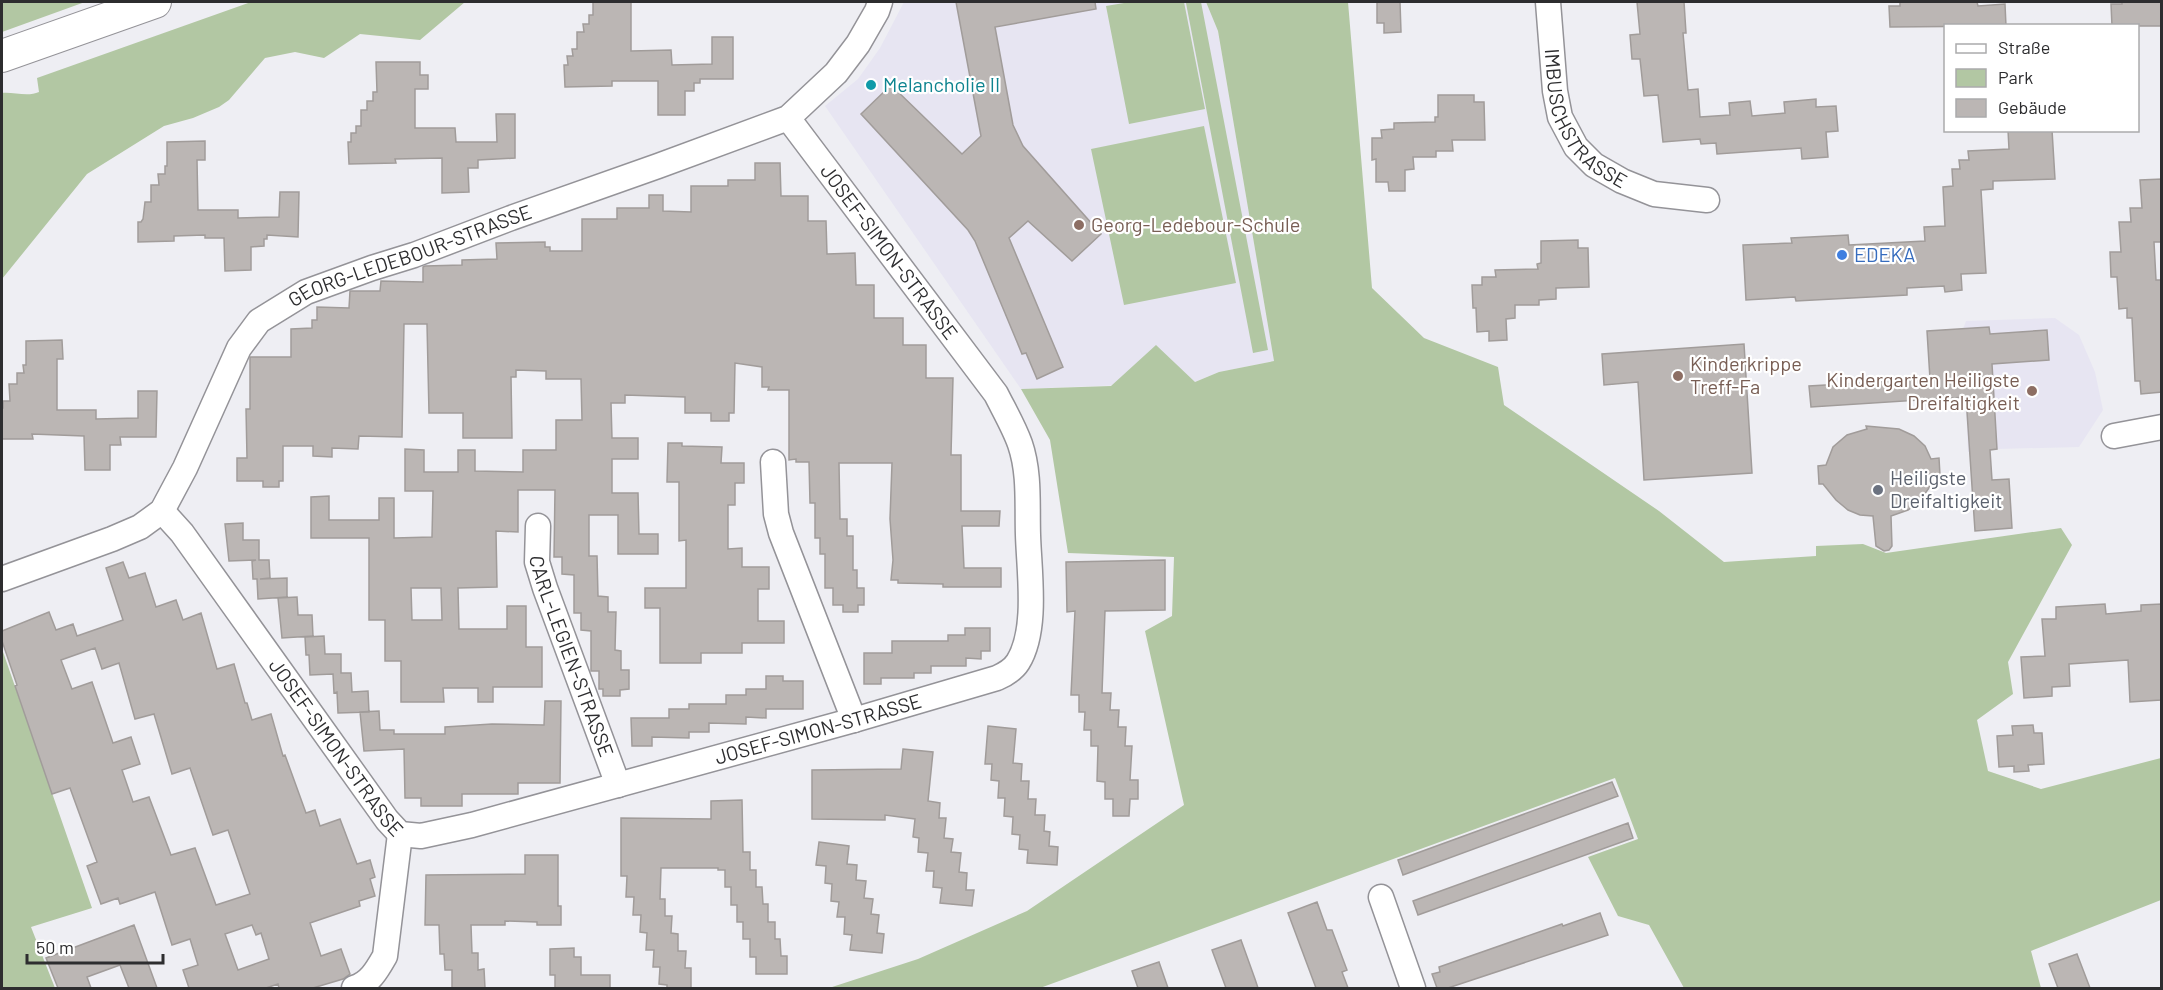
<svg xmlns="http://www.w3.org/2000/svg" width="2163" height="990" viewBox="0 0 2163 990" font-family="Barlow,sans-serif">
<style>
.built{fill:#e7e5f2}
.green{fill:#b2c7a3}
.building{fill:#bbb6b4;stroke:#a19c9a;stroke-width:1.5;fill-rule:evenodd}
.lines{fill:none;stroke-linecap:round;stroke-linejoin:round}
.minor-casing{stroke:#949398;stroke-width:27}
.major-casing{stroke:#949398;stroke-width:34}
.minor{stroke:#fff;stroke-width:24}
.major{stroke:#fff;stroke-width:32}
.culture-dot{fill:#0f9aa8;stroke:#fff;stroke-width:2}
.education-dot{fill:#8d6e63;stroke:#fff;stroke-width:2}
.shop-dot{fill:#3f7fe0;stroke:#fff;stroke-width:2}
.worship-dot{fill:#6b7280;stroke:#fff;stroke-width:2}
.labels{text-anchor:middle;stroke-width:4.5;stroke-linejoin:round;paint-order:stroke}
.culture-label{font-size:20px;fill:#0d838f;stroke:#fff;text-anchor:start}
.street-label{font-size:20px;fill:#2d2d2f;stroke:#fff}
.education-label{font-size:20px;fill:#785e54;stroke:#fff;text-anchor:start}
.shop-label{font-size:20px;fill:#366cbe;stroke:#fff;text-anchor:start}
.worship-label{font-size:20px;fill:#5b616d;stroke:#fff;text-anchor:start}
</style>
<rect width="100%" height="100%" fill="#eeeef3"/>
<!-- built -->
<path class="built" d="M904 2H1206L1218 31 1274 361 1219 372 1195 382 1021 389 825 106 858 79 880 48Z
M2055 318 2079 335 2095 372 2103 410 2079 447 1997 449 1968 452 1963 329 1966 321Z"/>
<!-- green -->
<path class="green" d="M2 2H85L2 32Z
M251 2H465L420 40 360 34 324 58 295 52 265 58 229 100 219 107 193 118 164 126 87 174 2 279V93C14 92 28 97 39 92L37 78Z
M1130 2H1184L1205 109 1129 124 1106 6Z
M1201 2 1268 350 1253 353 1186 3Z
M1206 2H1348L1372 288 1424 338 1498 367 1504 405 1659 511 1724 562 1816 556V546L1863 544 1886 553 2061 528 2072 545 2008 662 2013 694 1977 720 1988 771 2041 789 2161 758V900L2031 951 2041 988H1684L1649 925 1618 916 1588 857 1638 839 1615 778 1040 988H829L918 959 1027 911 1184 805 1145 631 1172 616 1174 557 1068 553 1050 440 1021 389 1111 386 1156 345 1195 382 1219 372 1274 361 1218 31Z
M1204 126 1236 283 1124 305 1091 149Z
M2 649 92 908 31 927 55 988H2Z"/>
<!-- building -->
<path class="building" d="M593 2H631V51L671 50 672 65 712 64V37H733V79H700V83H694V91H685V115H658V81H612V86L565 87 564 65H568L567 56H573L572 49H577V32H584L583 24H589V15H593Z
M956 2H1095L1096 9 995 27 1013 125 1023 146 1101 234 1072 261 1028 221 1009 238 1063 367 1037 379 1026 353 1022 354 975 241 968 230 861 114 891 85 962 154 981 136Z
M1377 2H1400L1401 32 1384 33V23H1377Z
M1637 2H1684L1686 33H1683L1688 90 1698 89 1700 117 1730 115 1729 103 1750 101 1752 116 1785 113 1784 102 1816 99V107L1836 106 1838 131 1826 132 1828 157 1802 159 1801 148 1717 154 1716 143 1701 144 1700 139 1663 142 1658 95 1644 96 1640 59H1632L1630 35 1640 34Z
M1900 2H1977L1978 6 2005 4 2006 26 1890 27 1889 6H1900Z
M2122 2H2162V26H2112L2111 4H2122Z
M376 62H420V75H428V89H415V128H455L456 142H497L496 114H515V158L478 160V168H468L469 192 442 193V158L395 159 396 163 349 164 348 142H351V133H356V126H361V110H367V101H373V92H377Z
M1438 95H1474V102H1484L1485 140H1452L1453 151H1436V157H1413L1414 169 1405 170V191H1389L1388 182H1376V159L1372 160V138H1382L1381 130 1394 129V123L1435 122V117H1438Z
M2008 130H2052L2055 179 1993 181V189L1981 190 1986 273 1961 274 1962 290 1945 292 1944 286 1907 288V295L1796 301 1795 297 1746 300 1743 245 1792 243 1791 238 1848 235 1849 245 1925 241 1924 227 1945 226 1943 187 1953 186 1952 169H1960L1959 160H1969L1968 151 2009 149Z
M205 141V160H197L198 210H238V218L279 217 280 192H299L298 237 267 235V239H264V246L251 247V270L225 271 224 238H205V235L174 236V241L138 242V222H141L143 219 145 202H151V185H159L158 174H165V166H167V142Z
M755 163H780L781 196H808V221H826L827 254 855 253 856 285H874V318H903V345H926V378H953L951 455H961V511H1000L999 526H962L964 568H1001V587H943V584L898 583V580H891L893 560 890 519 892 463H839L840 519H847V536H853V570H857V588H864V605H858V612H843V605H833V588H825V554H820V538H815V503H810L809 462H796V459L789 460V390H768L769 387H762V367L735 363 734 413H729V421H711V413H685V397L625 395V403H611L612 438H638V459H612V493H638L639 534H658V554H618V515H589V556H597L598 596 608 597V612H616L615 650 621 651V670H629V689L620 690V696H603V689H599V671H591V631L581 630V613H574V575L562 574V557H554L555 490H518V532L496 531 497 587 458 588 459 629H507V606H526V647H542V687H493V702H478V688H443L444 702H401V661H385V620H369V538H311V497L329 496V520H379V498H394V538L432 537 433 491H405V449L424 450V472H458V450H475V471L523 472V450H556V420H582L581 379H546V371L516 370V377H511L512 438H463V413H429L427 324H404L402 437 359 436 358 449 332 448V457L313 456V446H283V481H279V487H263V481H237V458H247L246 409H250V357H291V329L312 328V320H317V307L349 308 350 291H380L381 281 423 282V267L425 266 462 265V260L497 259 496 243 545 242V247H550V251H582V219H617V208H649V195H663V211L691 212V186H728V180H755ZM411 588H441L442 620H412Z
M2162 179V242H2154L2156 280H2162V392L2141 394 2140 381H2135L2132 318H2127V308L2119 309 2117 277H2111L2110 252H2121L2119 222H2131L2130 208H2142L2140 180Z
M1578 240V248H1588L1589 287 1556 288V299L1539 300V305H1515V318L1506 319 1507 340 1489 341V331L1477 332 1476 308H1473L1472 285H1482V277H1496L1495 270 1538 269 1537 264 1541 263V241Z
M1989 327 1990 334 2047 330 2049 360 1992 364 1997 449 1990 450 1992 480 2009 479 2012 528 1975 531 1966 397 1811 407 1809 386 1930 379 1927 331Z
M62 340 63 359H57V410H96V419L138 418V391H157L156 437H120L121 445H110V470H85L84 436 32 434 33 439H2V408H3V401H10L9 384H17V373H24L23 365H26V341Z
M1744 344 1752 473 1644 480 1638 382 1604 385 1602 354Z
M1866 426 1899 429 1914 436 1925 446 1931 459 1939 458 1940 475 1932 476 1929 488 1919 502 1908 510 1891 516 1892 546 1889 550 1884 551 1876 546 1873 516 1860 515 1848 510 1836 500 1823 484H1819L1818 466 1826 465 1833 447 1847 435 1867 429Z
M668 443H682V446L722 447 721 463H744V483H735V505H728V549L742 548V567H769V589H758V621H784V643H742V653H701V663H660V608H645V588H686V540L679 541V482H667Z
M243 523V540H259V560H269L270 578 260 579 287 578V597L258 599 257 579H253L252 561 256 560 229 561 225 524Z
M1165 560V610L1105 611 1102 693H1111L1110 710H1119L1118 727H1126L1125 746H1132L1130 780H1138V799H1130L1129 816H1113V799H1105V782L1097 781 1098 746H1091V730H1084L1085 712H1079V695H1071L1075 611 1067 612 1066 562Z
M123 562 129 578 145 573 156 607 176 600 183 620 201 613 217 669 234 664 245 703H247L252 720 271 714 283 756 285 755 306 813 315 810 320 826 340 819 357 864 370 860 375 877 370 879 375 896 359 901 360 906 310 923 321 956 341 949 350 974 343 979 313 988H279L278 984 266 988H189L183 970 198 965 190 939 172 945 155 892 120 904 118 898 101 904 87 866 97 862 70 788 52 794 15 686 17 685 2 641V631L49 612 56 630 73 624 77 636 123 620 106 568ZM95 648 102 669 119 663 135 719 154 714 172 774 190 768 213 835 228 830 250 894 216 905 195 848 171 855 149 797 133 802 122 770 140 764 131 737 113 743 92 682 72 689 61 660ZM252 925 256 935 261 933 269 959 238 970 225 934Z
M297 597 298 615H312L313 636 282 638 278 598Z
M2105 604 2106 614 2141 611V605L2162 604 2161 700 2130 702 2128 660 2069 664 2070 686 2052 687V696L2024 698 2021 657 2045 656 2042 619H2056V607Z
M965 628H990V651H981V659L966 658V666H931V673H914V678H881V684H864V653H892V641H948V635H965Z
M324 636 325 654H341V673H351L352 692 368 691 369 712 338 713 337 692 334 693 333 674 310 675 309 655H306L305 637Z
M766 676H783V681H803V709H766V718L746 717V724L709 723V732H689V738L652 737V746H632L631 718H669V709H689V704H726V695H746V689H766Z
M545 701H561L560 783H518V794H462V806H421V798H405L404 749 364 751 360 712 379 711 380 730H394V734H445V727L492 724 544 725Z
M2033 725 2034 733H2042L2044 764 2028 765 2029 771 2014 772V766L1999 767 1997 736 2013 735 2012 726Z
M988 726 1016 729 1013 763 1022 764 1021 781H1029L1028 799H1036L1035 815H1045L1044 831 1050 832 1049 846 1058 847 1057 865 1027 863 1028 850 1019 849 1020 835 1012 834 1013 817 1004 816 1005 798H998L999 781 991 780 992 764H985Z
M903 749 933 752 928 801 940 803 939 818H946L944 838 953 839 951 852 961 853 959 872 967 873 966 890H974L972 906 940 903 942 888 933 887 934 871H926L928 853 918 852 919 838 913 837 915 819 885 815V820L812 819V770L901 769Z
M1612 782 1618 796 1403 875 1398 860Z
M742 800 743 852H750V870H756V887H762L763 904H768V922H775V939H780L781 956H787V974H756V957H750V939H743V922H737V905H731V887H725V870H718V868H661L660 899H665V916H672L671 933 678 934V951H686L685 968H691V988H667V985L659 984 660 967H653L654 950H646L647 933 640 932 641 915H633L634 897H626L627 876H621V818L711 819V801Z
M1628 823 1633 838 1418 915 1413 901Z
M819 842 849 846 847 864 857 865 856 880 866 881 864 898 873 899 871 914 879 915 877 933 884 934 882 953 850 950 852 935 844 934 845 917H837L839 902 831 901 832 884 825 883 826 866 816 865Z
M525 855H558V906H561V925H537V922L505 921V925H471L472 953H478V970L484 969 485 988H452V970H445L444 954H440L439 925H425L426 875 525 874Z
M1317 902 1327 930H1332L1347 970 1342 972 1348 988H1316L1288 913Z
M1600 913 1608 935 1448 988H1437L1432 974 1440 972 1439 967 1562 924 1563 926Z
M134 925 157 988H129L120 965 87 977 91 988H58L46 958Z
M1241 940 1255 979 1258 988H1226L1212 950Z
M574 948V957H581V975H610V988H555V975H550V949Z
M2077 954 2090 988H2058L2049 964Z
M1159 962 1168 988H1138L1132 971Z"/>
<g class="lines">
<defs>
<g id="minor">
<path id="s1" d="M1548 2 1555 91 1560 117 1576 147 1594 165 1622 181 1654 194 1707 200"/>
<path d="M2114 436 2162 427"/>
<path d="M773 462 776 514 781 533 854 720"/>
<path id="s2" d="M162 511 182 533 387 820 400 834 421 836 472 825 854 720 997 678C1006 674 1013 670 1018 662 1038 630 1029 571 1028 535 1027 505 1030 473 1020 444 1014 427 1004 410 996 394L788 118"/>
<path id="s3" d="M538 526 537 562 545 588 618 785"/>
<path id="s4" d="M2 579 112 539 140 527 162 511 185 468 239 348 259 321 306 292 372 268 414 255 511 218 658 166 788 118 836 73 858 44 877 11 880 2"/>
<path d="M1381 897 1413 988"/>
<path d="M354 988C370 983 377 970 385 956L400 834"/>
</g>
<path id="major" d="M2 56 155 2"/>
</defs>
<!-- minor casing -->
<use href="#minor" class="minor-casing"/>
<!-- major casing -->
<use href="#major" class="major-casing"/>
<!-- minor -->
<use href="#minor" class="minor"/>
<!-- major -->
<use href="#major" class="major"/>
</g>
<!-- markers -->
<circle class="culture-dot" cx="871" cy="85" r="6"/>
<g class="education-dot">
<circle cx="1079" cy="225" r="6"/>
<circle cx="1678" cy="376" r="6"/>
<circle cx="2032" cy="391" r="6"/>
</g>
<circle class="shop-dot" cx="1842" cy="255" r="6"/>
<circle class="worship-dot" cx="1878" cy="490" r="6"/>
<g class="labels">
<!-- culture labels -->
<g class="culture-label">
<text x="883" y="92">Melancholie II</text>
</g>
<!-- street labels -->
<g class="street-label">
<text dy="7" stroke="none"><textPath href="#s1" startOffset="129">IMBUSCHSTRASSE</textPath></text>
<text transform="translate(889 252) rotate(53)" y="7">JOSEF-SIMON-STRASSE</text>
<text dy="7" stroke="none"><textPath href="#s4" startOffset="554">GEORG-LEDEBOUR-STRASSE</textPath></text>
<text dy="7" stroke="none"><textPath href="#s3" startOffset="136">CARL-LEGIEN-STRASSE</textPath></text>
<text dy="7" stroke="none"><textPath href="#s2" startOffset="834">JOSEF-SIMON-STRASSE</textPath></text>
<text dy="7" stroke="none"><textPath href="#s2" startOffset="294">JOSEF-SIMON-STRASSE</textPath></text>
</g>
<!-- education labels -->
<g class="education-label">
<text x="1091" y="232">Georg-Ledebour-Schule</text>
<text x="1690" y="371">Kinderkrippe<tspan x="1690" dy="23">Treff-Fa</tspan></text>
<text x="2020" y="387" text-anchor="end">Kindergarten Heiligste<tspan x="2020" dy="23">Dreifaltigkeit</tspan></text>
</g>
<!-- shop labels -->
<g class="shop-label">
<text x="1854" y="262">EDEKA</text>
</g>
<!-- worship labels -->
<g class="worship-label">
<text x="1890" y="485">Heiligste<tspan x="1890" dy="23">Dreifaltigkeit</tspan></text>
</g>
</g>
<!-- border -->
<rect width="2163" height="990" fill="none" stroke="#2d2d2f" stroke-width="6"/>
<!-- legend -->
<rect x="1944" y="24" width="195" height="108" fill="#ffffff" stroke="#ababac" stroke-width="1.5"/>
<rect x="1956" y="44" width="30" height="9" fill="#ffffff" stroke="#ababac" stroke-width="1.5"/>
<text x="1998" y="54" font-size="18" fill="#2d2d2f">Straße</text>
<rect x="1956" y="69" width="30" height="18" fill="#b2c7a3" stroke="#ababac" stroke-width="1.5"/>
<text x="1998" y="84" font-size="18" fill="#2d2d2f">Park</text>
<rect x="1956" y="99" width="30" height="18" fill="#bbb6b4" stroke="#ababac" stroke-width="1.5"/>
<text x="1998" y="114" font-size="18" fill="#2d2d2f">Gebäude</text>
<!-- scale -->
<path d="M27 954v9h136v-9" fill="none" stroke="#2d2d2f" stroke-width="3"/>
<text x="36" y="954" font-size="18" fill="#2d2d2f" stroke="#ffffff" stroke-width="4.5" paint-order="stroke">50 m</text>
</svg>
